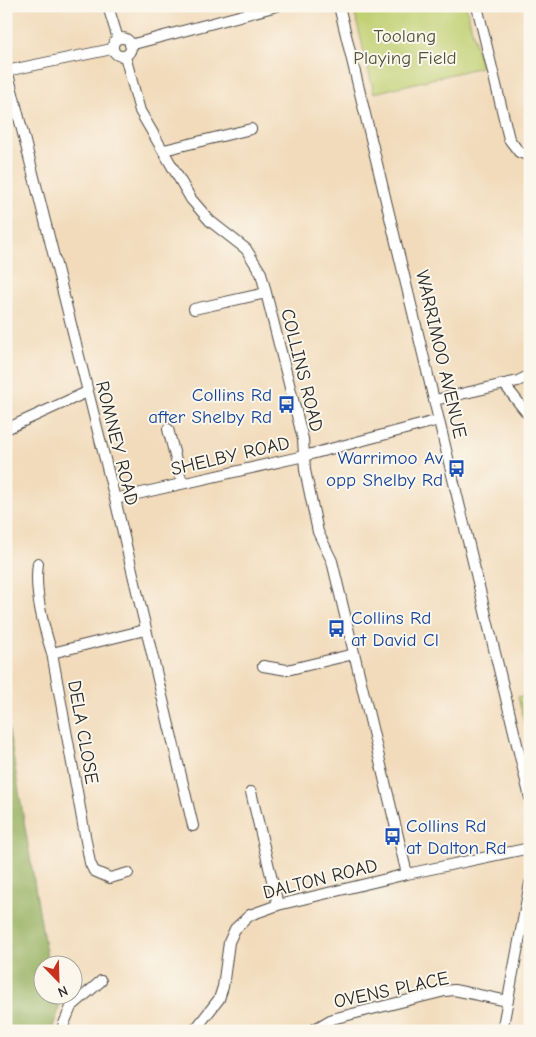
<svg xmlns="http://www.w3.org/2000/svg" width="536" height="1037" viewBox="0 0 536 1037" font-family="'Comic Neue',sans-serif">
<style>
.green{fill:#c0d072;stroke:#767e4e}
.forest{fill:#98b264;stroke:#626e48}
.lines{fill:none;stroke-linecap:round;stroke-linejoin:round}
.minor-casing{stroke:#494541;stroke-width:12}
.minor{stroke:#fff;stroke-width:10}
.labels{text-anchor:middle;stroke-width:4;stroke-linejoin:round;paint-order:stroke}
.park-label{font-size:19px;fill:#50543d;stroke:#fbf7ec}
.street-label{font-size:19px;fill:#2b2b2b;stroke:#fbf7ec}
.transit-label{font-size:19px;fill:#164399;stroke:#fbf7ec;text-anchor:end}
</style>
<rect width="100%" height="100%" fill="#fbf7ec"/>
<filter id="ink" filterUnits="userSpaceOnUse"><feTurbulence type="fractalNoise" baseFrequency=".02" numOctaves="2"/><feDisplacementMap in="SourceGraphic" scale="10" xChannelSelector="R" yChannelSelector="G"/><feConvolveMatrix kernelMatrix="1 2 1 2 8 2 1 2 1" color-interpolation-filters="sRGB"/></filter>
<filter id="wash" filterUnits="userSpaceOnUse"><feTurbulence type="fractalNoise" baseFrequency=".0096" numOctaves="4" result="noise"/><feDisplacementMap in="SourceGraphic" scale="20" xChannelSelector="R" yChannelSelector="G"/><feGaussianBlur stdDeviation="1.12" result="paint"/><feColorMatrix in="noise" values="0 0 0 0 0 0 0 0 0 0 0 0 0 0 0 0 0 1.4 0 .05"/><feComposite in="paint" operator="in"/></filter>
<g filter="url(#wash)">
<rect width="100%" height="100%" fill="#f2dbbb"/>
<!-- green -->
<path class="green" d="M466 6 481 67 374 93 353 6Z
M530 694V741H529L518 697Z"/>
<!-- forest -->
<path class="forest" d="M6 714 48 964H42V994L56 995 59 1007 52 1031H6Z"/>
</g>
<g filter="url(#ink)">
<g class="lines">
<defs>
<path id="minor" d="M108 6 118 39
M339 6 530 798
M477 6 509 139 519 152 530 156
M113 47a9 9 0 1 1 18 0a9 9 0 1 1-18 0Z
M130 45 277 6
M125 56 140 111 191 199 210 221 246 249 261 273 303 439 305 470 318 532 332 561 407 874
M7 70 115 499 193 826
M6 71 112 49
M164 150 251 129
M194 309 266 293
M504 384 530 417
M435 400 518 381 530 375
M6 429 87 392
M168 429 182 483
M115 499 304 456 439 420
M38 563C34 592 43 625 52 653L90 863 94 871 110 878 128 873
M52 653 145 630
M263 666 287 670 354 654
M251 792 278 905
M313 1030 332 1019 445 991 454 990 508 1001
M61 1031 71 1007 101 981
M194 1031 219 999 223 987 229 942 235 929 250 915 278 905 407 874 530 848
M502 1031 530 883"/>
</defs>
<!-- minor casing -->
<use href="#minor" class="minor-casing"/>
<!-- minor -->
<use href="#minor" class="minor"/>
</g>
</g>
<!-- icons -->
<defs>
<symbol id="bus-bare" viewBox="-9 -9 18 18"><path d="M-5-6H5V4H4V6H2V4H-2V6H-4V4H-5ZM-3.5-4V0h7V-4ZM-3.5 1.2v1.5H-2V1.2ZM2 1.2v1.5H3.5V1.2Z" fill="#1a4fb4" stroke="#fbf7ec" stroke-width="2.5" paint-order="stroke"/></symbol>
</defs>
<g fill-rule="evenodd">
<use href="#bus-bare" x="274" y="392" width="25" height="25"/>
<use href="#bus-bare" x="444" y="456" width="25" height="25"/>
<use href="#bus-bare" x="324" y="616" width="25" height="25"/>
<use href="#bus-bare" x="380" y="824" width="25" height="25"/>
</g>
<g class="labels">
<!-- park labels -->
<g class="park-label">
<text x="405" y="42">Toolang<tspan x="405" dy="22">Playing Field</tspan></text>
</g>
<!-- street labels -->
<g class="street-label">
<text transform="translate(442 354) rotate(77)" y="7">WARRIMOO AVENUE</text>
<text transform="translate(303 370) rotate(76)" y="7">COLLINS ROAD</text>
<text transform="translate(118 443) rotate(76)" y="7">ROMNEY ROAD</text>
<text transform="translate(230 455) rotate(-13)" y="7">SHELBY ROAD</text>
<text transform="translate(84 732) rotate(80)" y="7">DELA CLOSE</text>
<text transform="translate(320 878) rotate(-14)" y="7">DALTON ROAD</text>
<text transform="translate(391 989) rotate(-12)" y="7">OVENS PLACE</text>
</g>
<!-- transit labels -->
<g class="transit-label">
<text x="272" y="401">Collins Rd<tspan x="272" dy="22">after Shelby Rd</tspan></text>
<text x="443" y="464">Warrimoo Av<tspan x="443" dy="22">opp Shelby Rd</tspan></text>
<text x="351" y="624" text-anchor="start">Collins Rd<tspan x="351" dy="22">at David Cl</tspan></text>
<text x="406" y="832" text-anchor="start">Collins Rd<tspan x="406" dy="22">at Dalton Rd</tspan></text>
</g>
</g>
<!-- margin -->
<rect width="536" height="1037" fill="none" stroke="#fbf7ec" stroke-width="25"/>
<!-- north arrow -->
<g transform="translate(58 980) rotate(157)"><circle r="24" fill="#fbf7ec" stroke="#a8a59f"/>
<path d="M0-4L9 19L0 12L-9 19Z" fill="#c8321e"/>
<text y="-8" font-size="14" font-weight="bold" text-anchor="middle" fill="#2b2b2b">N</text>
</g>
</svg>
